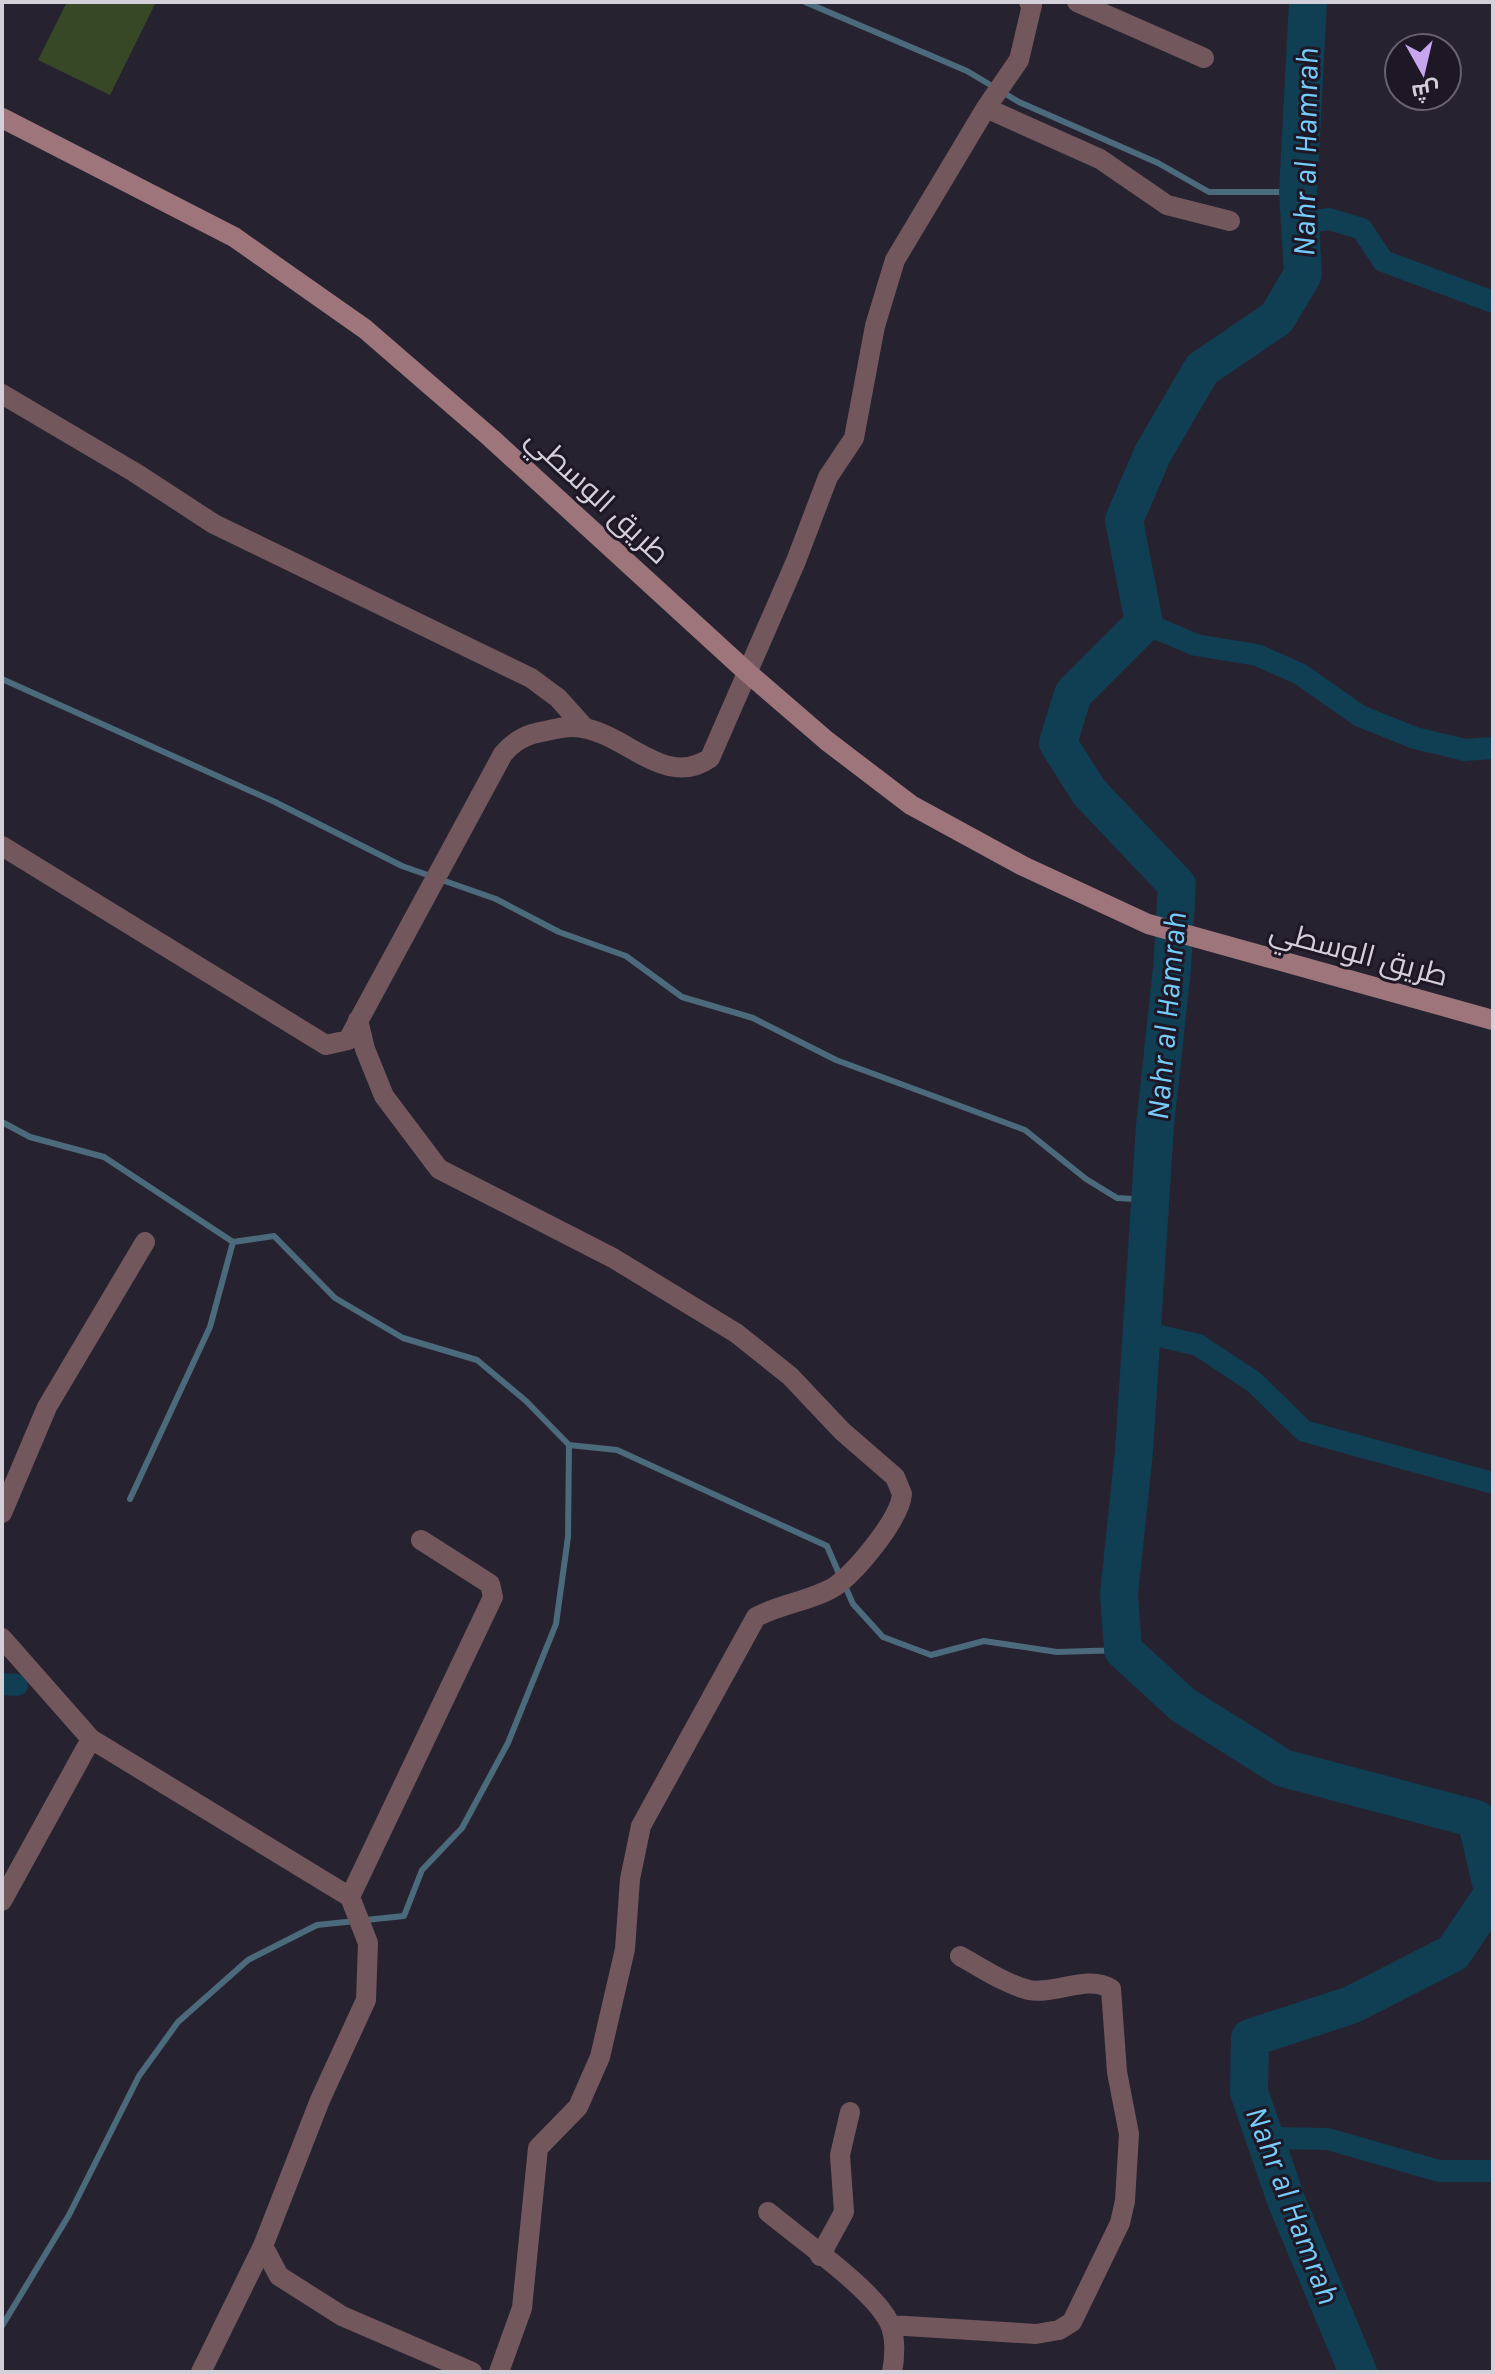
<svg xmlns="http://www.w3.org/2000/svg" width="1495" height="2374" viewBox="0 0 1495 2374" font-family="Karla,Cairo,sans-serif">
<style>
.green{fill:#374827}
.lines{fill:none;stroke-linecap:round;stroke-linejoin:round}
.stream{stroke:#4b6a7c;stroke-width:6}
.canal{stroke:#103e53;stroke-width:22}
.river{stroke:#103e53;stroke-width:38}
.street{stroke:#72585c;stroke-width:20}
.secondary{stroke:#9d757a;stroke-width:20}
.labels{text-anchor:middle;stroke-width:6;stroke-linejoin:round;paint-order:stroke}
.street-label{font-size:30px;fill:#d4d0da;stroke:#1e1826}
.water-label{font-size:32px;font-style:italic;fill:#75ccf9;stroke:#1e1826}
</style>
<rect width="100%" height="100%" fill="#272230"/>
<!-- green -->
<path class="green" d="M67 2H156L110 95 38 60Z"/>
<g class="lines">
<!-- stream -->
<path class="stream" d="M805 2 967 71 1019 102 1158 163 1209 192H1298
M2 679 275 802 402 866 496 899 559 932 626 956 682 997 753 1018 836 1060 1025 1130 1086 1179 1117 1198 1151 1200
M2 1122 30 1137 104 1157 233 1242 274 1236 335 1298 403 1338 477 1360 526 1401 569 1445 617 1450 827 1546 840 1576
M130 1499 210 1327 233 1242
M845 1586 853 1604 883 1637 931 1655 984 1641 1057 1652 1123 1650
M2 2326 69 2215 139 2076 178 2022 248 1960 317 1925 404 1916 422 1870 462 1828 508 1743 556 1624 568 1537 569 1445"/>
<!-- canal -->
<path class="canal" d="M1300 223 1329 219 1362 229 1383 261 1493 302
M1144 623 1196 645 1257 655 1300 674 1360 716 1415 738 1465 750 1493 748
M1142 1332 1198 1345 1254 1382 1304 1431 1493 1483
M2 1684 17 1685
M1265 2138 1328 2139 1439 2171H1493"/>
<!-- river -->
<path class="river" d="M1308 2 1298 192 1303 274 1277 318 1202 369 1153 453 1124 520 1144 623 1073 694 1058 743 1089 792 1177 885 1172 969 1155 1126 1134 1451 1119 1594 1123 1650 1183 1705 1283 1768 1476 1819 1493 1891
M1358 2372 1286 2200 1249 2092 1250 2038 1351 2005 1453 1953 1493 1894"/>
<!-- street -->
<path class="street" d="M1077 2 1204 58
M986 108 1019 60 1032 5 1029 2
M2 394 134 472 214 524 531 678 558 698 585 728
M2 846 326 1045 348 1040 503 754C515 740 527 734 546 731 558 728 571 725 583 728 627 735 666 789 710 758L796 561 828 477 854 438 875 326 895 260 986 108 1100 159 1167 205 1230 221
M358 1020 365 1049 384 1096 439 1169 613 1258 736 1333 790 1376 842 1431 895 1477 902 1494C900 1519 858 1569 837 1585 818 1599 780 1604 756 1617L641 1826 630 1879 625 1949 600 2057 578 2107 538 2148 522 2308 499 2372
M2 1513 47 1407 145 1242
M2 1638 91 1739 350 1897 368 1943 366 2000 320 2100 263 2246 201 2372
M350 1897 493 1597 490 1584 421 1540
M2 1901 91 1739
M768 2212C799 2238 873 2289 889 2322 896 2336 895 2357 892 2372
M263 2246 279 2276 342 2316 472 2372
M820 2256 844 2212 840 2155 850 2112
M890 2325 1036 2334 1059 2330 1072 2322 1120 2223 1125 2201 1129 2134 1117 2072 1111 1989C1088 1974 1055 1995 1029 1990 1005 1984 982 1968 960 1956"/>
<!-- secondary -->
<path class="secondary" d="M2 118 234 237 365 329 491 438 748 673 827 741 911 805 1023 866 1148 924 1493 1020"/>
</g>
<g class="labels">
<!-- street labels -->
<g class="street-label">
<text transform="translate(598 496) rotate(43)" y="10">طريق الوسطي</text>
<text transform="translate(1359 953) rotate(15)" y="10">طريق الوسطي</text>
</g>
<!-- water labels -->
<g class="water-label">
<text transform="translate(1305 152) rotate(-89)" y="11">Nahr al Hamrah</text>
<text transform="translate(1166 1016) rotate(-85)" y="11">Nahr al Hamrah</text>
<text transform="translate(1293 2205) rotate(69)" y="11">Nahr al Hamrah</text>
</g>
</g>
<!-- border -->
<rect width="1495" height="2374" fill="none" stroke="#d4d0da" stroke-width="8"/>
<!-- north arrow -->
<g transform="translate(1423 72) rotate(172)"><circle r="38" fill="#1e1826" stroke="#67626e" stroke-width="2"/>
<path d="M0-6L14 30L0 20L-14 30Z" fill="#c7a6ef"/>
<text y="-12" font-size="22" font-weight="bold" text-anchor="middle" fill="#d4d0da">ش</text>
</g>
</svg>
